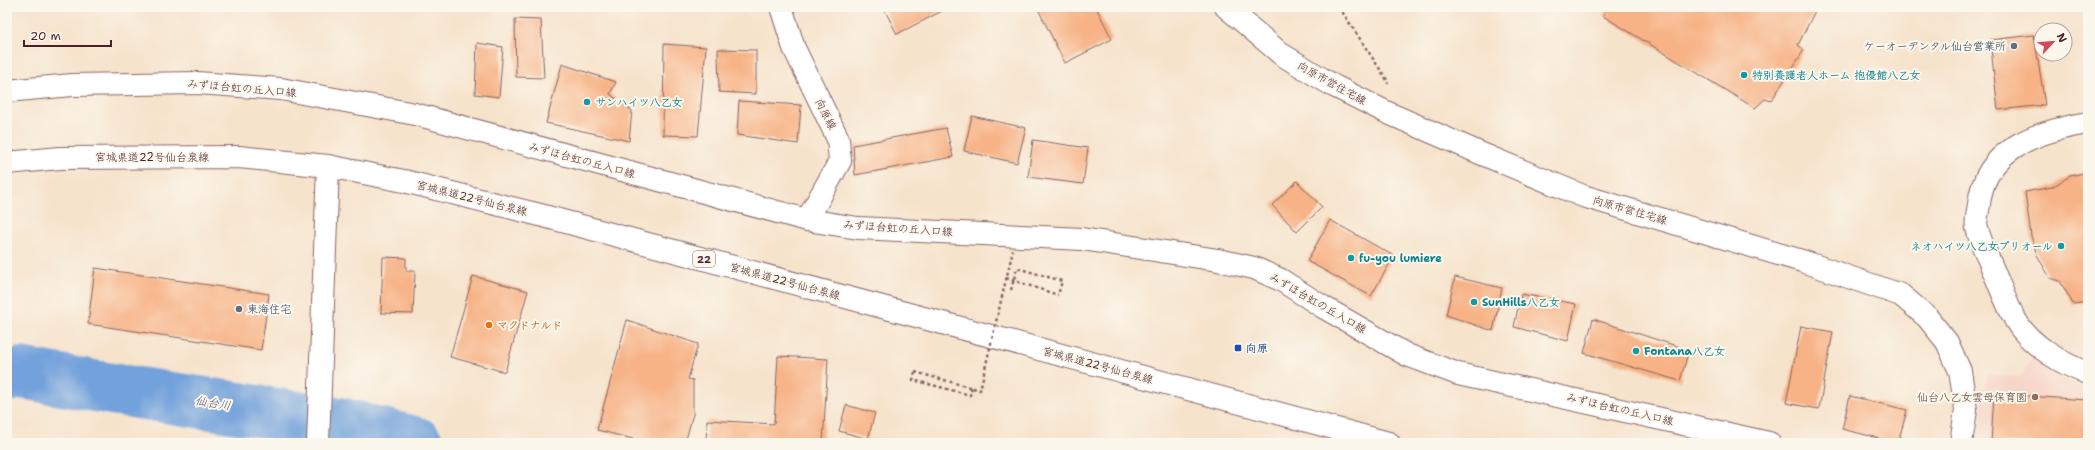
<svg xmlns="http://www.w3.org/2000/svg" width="2095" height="450" viewBox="0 0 2095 450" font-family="'Shantell Sans','Klee One',sans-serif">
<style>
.built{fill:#f6d2c4}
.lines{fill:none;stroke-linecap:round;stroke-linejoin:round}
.river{stroke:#72a1db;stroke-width:52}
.building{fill:#f7b285}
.minor-casing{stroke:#866463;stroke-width:24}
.tertiary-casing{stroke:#866463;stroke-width:24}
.primary-casing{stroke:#866463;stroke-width:24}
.path{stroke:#866463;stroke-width:2.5;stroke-dasharray:3 3;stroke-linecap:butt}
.minor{stroke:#fff;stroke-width:22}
.tertiary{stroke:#fff;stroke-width:22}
.primary{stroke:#fff;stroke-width:22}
.path-bridge{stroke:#866463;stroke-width:2.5;stroke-dasharray:3 3;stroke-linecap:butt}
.service-dot{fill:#5c6f8a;stroke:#fbf7ec;stroke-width:1.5}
.culture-dot{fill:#0f9aa8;stroke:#fbf7ec;stroke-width:1.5}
.food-dot{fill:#e8710a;stroke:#fbf7ec;stroke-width:1.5}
.transit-dot{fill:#1a4fb4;stroke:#fbf7ec;stroke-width:1.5}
.education-dot{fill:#8d6e63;stroke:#fbf7ec;stroke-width:1.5}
.labels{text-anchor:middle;stroke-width:4;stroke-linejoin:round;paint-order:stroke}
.shield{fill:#fbf7ec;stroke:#7f6065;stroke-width:1}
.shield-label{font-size:10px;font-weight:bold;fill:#4a1f2b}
.service-label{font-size:11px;font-weight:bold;fill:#4e5e75;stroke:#fbf7ec;text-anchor:end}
.culture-label{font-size:11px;font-weight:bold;fill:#0d838f;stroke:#fbf7ec;text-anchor:start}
.street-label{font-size:11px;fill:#4a1f2b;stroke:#fbf7ec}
.food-label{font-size:11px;font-weight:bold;fill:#c56008;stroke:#fbf7ec;text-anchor:start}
.transit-label{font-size:11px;font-weight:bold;fill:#164399;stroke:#fbf7ec;text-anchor:start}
.education-label{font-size:11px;font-weight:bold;fill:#785e54;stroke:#fbf7ec;text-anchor:end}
.water-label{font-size:12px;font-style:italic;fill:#5a5371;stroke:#fbf7ec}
</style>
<rect width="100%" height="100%" fill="#fbf7ec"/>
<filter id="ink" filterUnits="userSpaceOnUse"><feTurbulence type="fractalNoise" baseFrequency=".025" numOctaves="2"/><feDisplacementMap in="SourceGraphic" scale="8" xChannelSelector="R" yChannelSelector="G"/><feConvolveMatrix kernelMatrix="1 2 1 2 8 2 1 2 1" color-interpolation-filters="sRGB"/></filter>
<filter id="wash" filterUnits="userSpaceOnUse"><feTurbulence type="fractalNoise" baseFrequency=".012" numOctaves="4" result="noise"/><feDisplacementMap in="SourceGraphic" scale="16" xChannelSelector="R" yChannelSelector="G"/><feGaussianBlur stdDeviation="0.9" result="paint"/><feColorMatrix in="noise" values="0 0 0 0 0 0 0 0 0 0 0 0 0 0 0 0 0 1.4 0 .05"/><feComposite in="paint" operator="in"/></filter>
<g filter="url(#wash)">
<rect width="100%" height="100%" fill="#f6e3cc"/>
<!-- built -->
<path class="built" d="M2033 357 2060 378 2088 389V443H1979L1982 405 1987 374 2021 377Z"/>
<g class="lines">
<!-- river -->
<path class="river" d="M7 376 21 373 112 389 344 424 417 443"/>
</g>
<g id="blocks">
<!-- building -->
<path class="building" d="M883 7H950L897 34Z
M1037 7H1096L1112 39 1065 63Z
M1607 7H1817L1798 45 1804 50 1771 101 1765 99 1755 108 1603 16Z
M515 19 541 20 544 78 516 77Z
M2034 35 2045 105 1998 110 1990 40Z
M477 43 503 47 499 97 475 94Z
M664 44 706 47 698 136 663 135Z
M718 49 756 50V94L719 92Z
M562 64 616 82 610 94 632 111 629 141 546 123Z
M739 101 801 105 798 144 737 135Z
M972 116 1026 128 1017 163 964 151Z
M946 128 953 157 855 175 853 145Z
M1033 140 1088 148 1083 184 1028 177Z
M2088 172V302L2073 304 2060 281 2050 278 2037 255 2031 236 2025 192 2052 187 2070 176Z
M1297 181 1322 207 1297 232 1272 205Z
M1330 220 1394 256 1371 296 1307 261Z
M383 257 406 258V271H415L413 314 381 313Z
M95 268 269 294 261 350 88 324Z
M473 276 528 291 505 372 450 357Z
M1455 277 1502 288 1493 331 1446 315Z
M1521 294 1576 304 1568 341 1514 327Z
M1593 319 1689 350 1680 381 1584 353Z
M627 320 698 344 688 379 693 380V414L685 443H649L597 430Z
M1801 326 1833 332 1819 409 1786 403Z
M778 356 828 359 823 443H706L707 420 774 424Z
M1994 394 2088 400V443H1991Z
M1850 396 1907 410 1898 443 1842 429Z
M846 405 875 413 868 439 839 431Z"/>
</g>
</g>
<g filter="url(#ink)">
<use href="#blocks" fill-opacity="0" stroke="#866463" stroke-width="1"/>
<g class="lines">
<defs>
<path id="minor" d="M781 7 794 48 838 139 840 161 807 220
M1226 7 1281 54 1334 86 1388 113 1482 154 1583 196 1802 261 1901 295 1927 317 1947 342 1960 371 1966 410 1961 443
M2088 123C2039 131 1985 147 1979 204 1978 212 1975 222 1977 228 1981 245 1990 261 1996 277 2002 291 2008 307 2016 321 2029 344 2063 365 2088 373"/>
<path id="tertiary" d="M7 91 72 85 197 83 281 89 415 114 807 220 858 228 1082 239 1218 260 1254 268 1281 280 1323 307 1407 355 1458 374 1769 443
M318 443 328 166"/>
<path id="primary" d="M7 163 60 158 239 157 328 166 404 181 540 215 1389 443"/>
</defs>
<!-- minor casing -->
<use href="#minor" class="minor-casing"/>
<!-- tertiary casing -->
<use href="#tertiary" class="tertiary-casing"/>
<!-- primary casing -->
<use href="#primary" class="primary-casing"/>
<!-- path -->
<path class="path" d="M1339 7 1387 80 1388 84
M1011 290 1017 268 1062 281 1058 295
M915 372 913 380 970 395 972 386"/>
<!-- minor -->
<use href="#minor" class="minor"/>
<!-- tertiary -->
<use href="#tertiary" class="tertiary"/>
<!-- primary -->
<use href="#primary" class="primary"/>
<!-- path-bridge -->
<path class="path-bridge" d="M1006 278 1058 295
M915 372 980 390 1013 250"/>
</g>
</g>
<!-- markers -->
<g class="service-dot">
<circle cx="2014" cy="46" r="4"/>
<circle cx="239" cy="309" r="4"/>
</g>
<g class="culture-dot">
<circle cx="1744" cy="75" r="4"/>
<circle cx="587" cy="102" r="4"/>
<circle cx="2061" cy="246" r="4"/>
<circle cx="1351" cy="258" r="4"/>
<circle cx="1474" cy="302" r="4"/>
<circle cx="1636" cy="351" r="4"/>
</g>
<circle class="food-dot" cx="489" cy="325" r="4"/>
<rect class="transit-dot" x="1234" y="344" width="8" height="8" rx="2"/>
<circle class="education-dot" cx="2035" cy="397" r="4"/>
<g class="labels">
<!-- shield labels -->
<rect class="shield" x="693" y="251" width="22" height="16" rx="3"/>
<g class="shield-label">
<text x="704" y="263">22</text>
</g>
<!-- service labels -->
<g class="service-label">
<text x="2006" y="50">ケーオーデンタル仙台営業所</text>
<text x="247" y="313" text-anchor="start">東海住宅</text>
</g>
<!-- culture labels -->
<g class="culture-label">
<text x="1752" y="79">特別養護老人ホーム 抱優館八乙女</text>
<text x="595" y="106">サンハイツ八乙女</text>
<text x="2053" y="250" text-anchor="end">ネオハイツ八乙女プリオール</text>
<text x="1359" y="262">fu-you lumiere</text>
<text x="1482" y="306">SunHills八乙女</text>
<text x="1644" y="355">Fontana八乙女</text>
</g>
<!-- street labels -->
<g class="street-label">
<text transform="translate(1332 83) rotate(29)" y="4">向原市営住宅線</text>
<text transform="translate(242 88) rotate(5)" y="4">みずほ台虹の丘入口線</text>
<text transform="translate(826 114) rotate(63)" y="4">向原線</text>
<text x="152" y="161">宮城県道22号仙台泉線</text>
<text transform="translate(582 160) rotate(15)" y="4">みずほ台虹の丘入口線</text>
<text transform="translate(472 198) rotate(14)" y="4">宮城県道22号仙台泉線</text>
<text transform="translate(1630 210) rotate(16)" y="4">向原市営住宅線</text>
<text transform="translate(898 228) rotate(4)" y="4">みずほ台虹の丘入口線</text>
<text transform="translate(785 281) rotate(15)" y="4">宮城県道22号仙台泉線</text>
<text transform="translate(1318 303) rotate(30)" y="4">みずほ台虹の丘入口線</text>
<text transform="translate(1098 365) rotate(15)" y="4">宮城県道22号仙台泉線</text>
<text transform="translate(1620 409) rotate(13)" y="4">みずほ台虹の丘入口線</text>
</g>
<!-- food labels -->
<g class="food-label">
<text x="497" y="329">マクドナルド</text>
</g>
<!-- transit labels -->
<g class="transit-label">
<text x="1246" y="352">向原</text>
</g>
<!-- education labels -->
<g class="education-label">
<text x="2027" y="401">仙台八乙女雲母保育園</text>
</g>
<!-- water labels -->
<g class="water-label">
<text transform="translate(213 403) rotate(9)" y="4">仙台川</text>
</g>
</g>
<!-- margin -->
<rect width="2095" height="450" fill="none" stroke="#fbf7ec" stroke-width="24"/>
<!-- north arrow -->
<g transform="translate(2053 42) rotate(64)"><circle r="19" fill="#fbf7ec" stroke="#b4a19f"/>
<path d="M0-3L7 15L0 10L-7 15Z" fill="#d1495b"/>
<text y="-6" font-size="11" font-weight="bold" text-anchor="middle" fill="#4a1f2b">N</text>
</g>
<!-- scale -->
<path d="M24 40v6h87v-6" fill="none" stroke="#4a1f2b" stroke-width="2"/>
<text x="30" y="40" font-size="12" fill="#4a1f2b" stroke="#fbf7ec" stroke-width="3" paint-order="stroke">20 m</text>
</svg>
